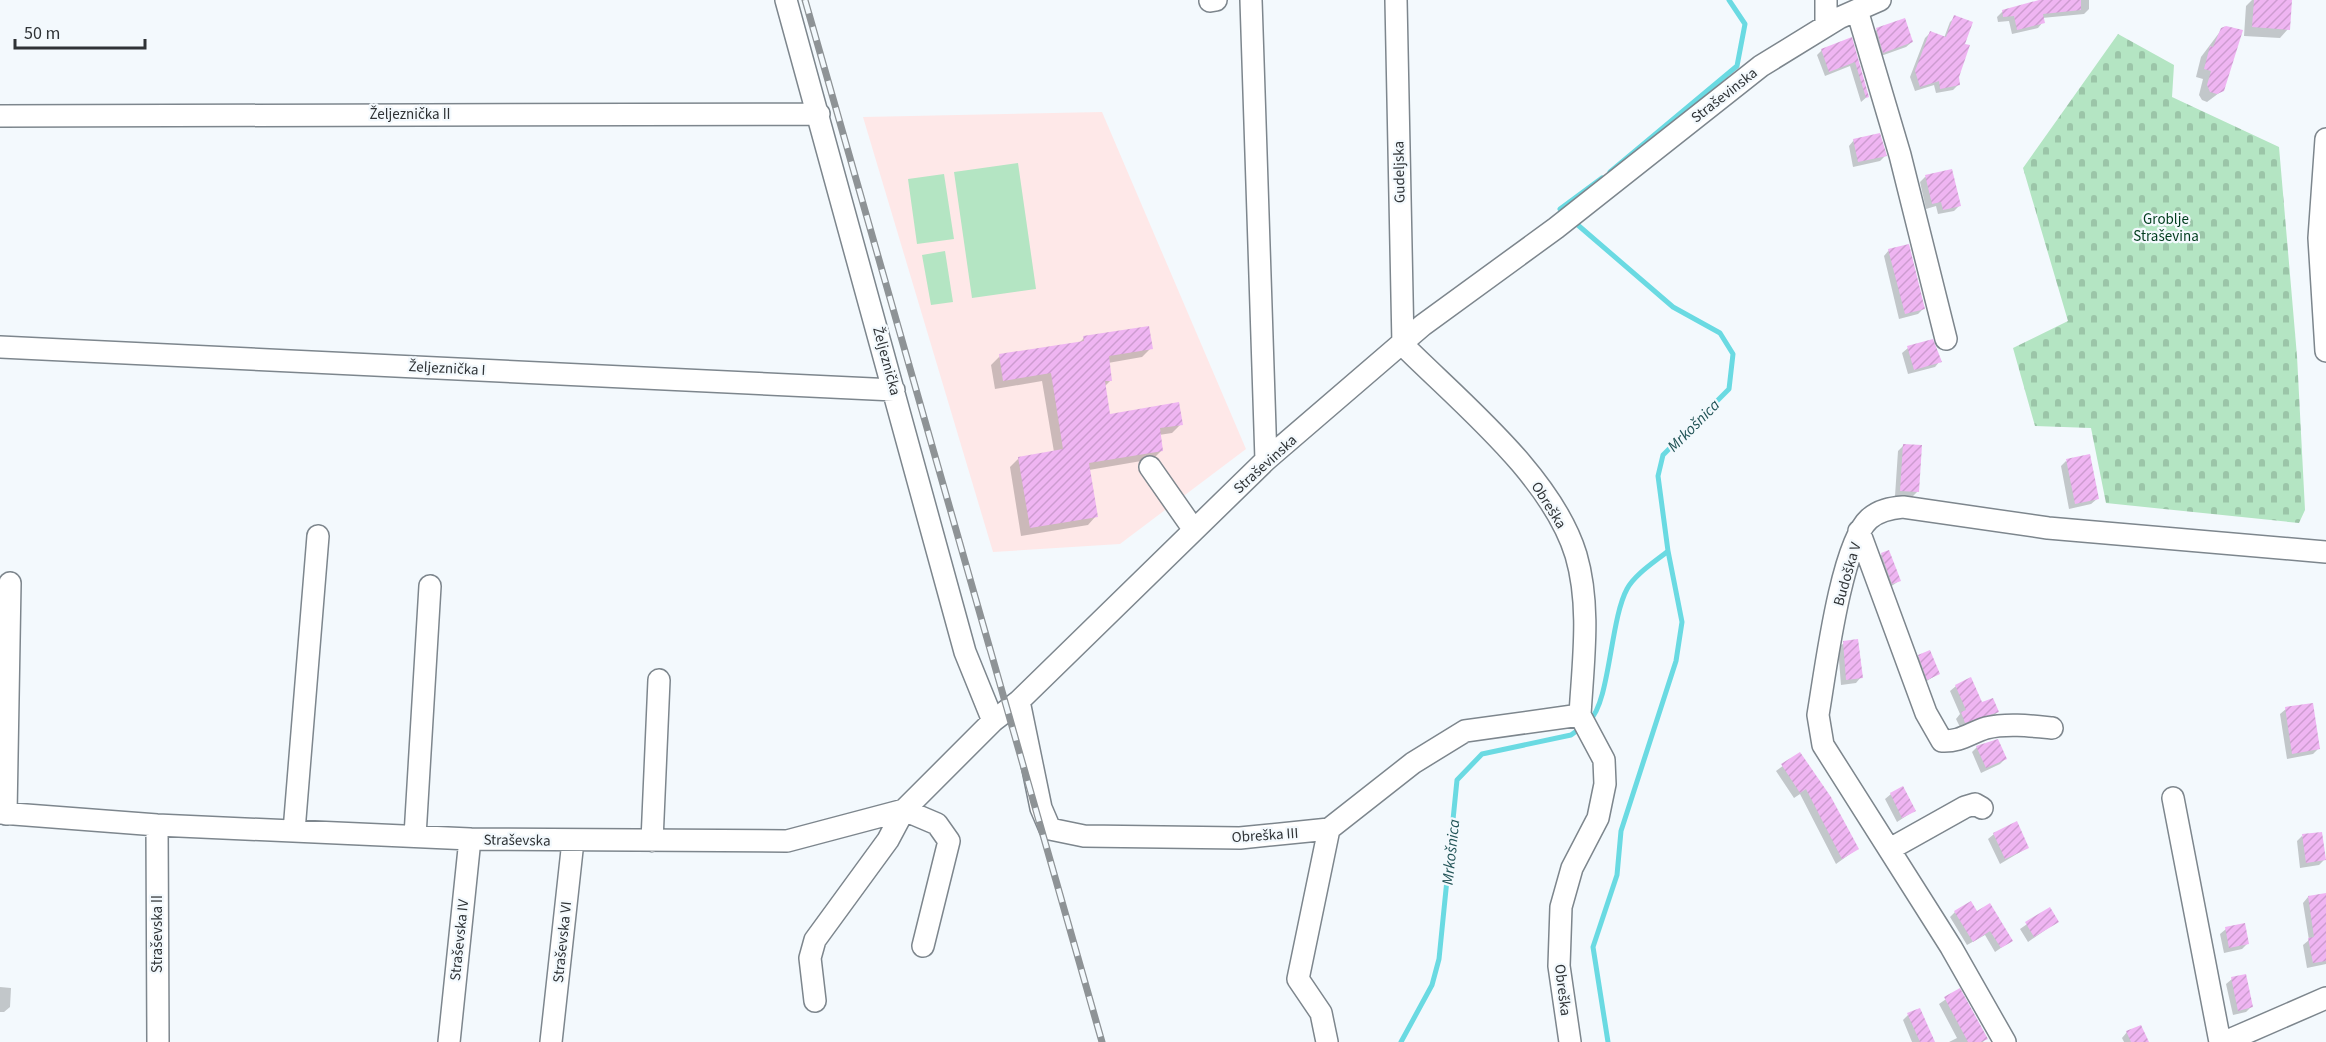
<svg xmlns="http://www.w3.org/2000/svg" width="2326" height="1042" viewBox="0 0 2326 1042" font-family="'Source Sans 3',sans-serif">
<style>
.education{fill:#fee8e8}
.cemetery{fill:url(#cemetery-stones)}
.park{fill:#b4e5c3}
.shadow{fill:#0003}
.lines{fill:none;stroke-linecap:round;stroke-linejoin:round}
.stream{stroke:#6adae2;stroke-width:5}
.building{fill:url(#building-hatch)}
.minor-casing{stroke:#7d868d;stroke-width:24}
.minor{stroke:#fff;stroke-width:21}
.rail-casing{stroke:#8e9396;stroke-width:7}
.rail{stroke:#f3f9fd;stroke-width:4.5;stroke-dasharray:14;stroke-linecap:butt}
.labels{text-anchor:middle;stroke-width:4.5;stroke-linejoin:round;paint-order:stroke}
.street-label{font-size:15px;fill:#2f3336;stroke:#f3f9fd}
.park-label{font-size:15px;fill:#003c1d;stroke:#f3f9fd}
.water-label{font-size:16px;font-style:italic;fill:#225457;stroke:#f3f9fd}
</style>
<defs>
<pattern id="cemetery-stones" width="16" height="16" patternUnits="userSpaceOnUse" patternTransform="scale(1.5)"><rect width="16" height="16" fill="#b4e5c3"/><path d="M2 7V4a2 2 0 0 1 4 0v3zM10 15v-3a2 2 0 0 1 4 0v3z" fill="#9bc5a8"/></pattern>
<pattern id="building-hatch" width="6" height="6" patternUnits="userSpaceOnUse" patternTransform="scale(1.5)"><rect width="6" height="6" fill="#efb5f2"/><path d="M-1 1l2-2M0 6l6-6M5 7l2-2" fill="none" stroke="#cd9cd0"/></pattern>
</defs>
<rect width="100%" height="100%" fill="#f3f9fd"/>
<!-- education -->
<path class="education" d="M1102 112 1246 449 1120 544 993 552 863 117Z"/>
<!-- cemetery -->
<path class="cemetery" d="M2118 34 2174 65 2172 97 2279 147 2297 356 2305 510 2299 523 2106 503 2091 428 2035 426 2013 348 2068 321 2023 168Z"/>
<!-- park -->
<path class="park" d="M1018 163 1036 289 972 298 954 172Z
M944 174 954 239 917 244 908 179Z
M945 251 953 302 931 305 922 255Z"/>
<!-- shadow -->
<path class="shadow" d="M2045 0H2089V9L2084 14 2042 18 2043 22 2038 28 2012 34 2009 21 1998 22 1997 17 2003 11Z
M2252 0H2290L2288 29 2280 38 2244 36 2246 6Z
M1955 17 1963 44 1958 85 1953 90 1936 93 1934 85 1915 91 1910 77 1925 38 1930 33 1944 38 1950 22Z
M2222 29 2223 90 2207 102 2202 100 2199 95 2203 79 2196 77 2201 57Z
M1877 30 1912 42 1906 47 1878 57 1871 35Z
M1851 39 1868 96 1861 102 1850 66 1825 76 1817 55 1822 50Z
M1854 140 1885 156 1880 161 1853 167 1849 146Z
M1951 170 1960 205 1954 211 1938 214 1936 206 1926 209 1920 182 1925 177Z
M1889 250 1924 308 1918 314 1899 319 1884 256Z
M1084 338 1151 348 1142 357 1108 363 1111 380 1104 387 1109 415 1181 424 1172 433 1159 435 1162 450 1153 459 1089 470 1096 516 1088 525 1021 536 1010 467 1019 458 1054 452 1042 381 995 389 991 365 1000 356 1079 343Z
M1908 348 1940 361 1935 367 1908 374 1902 353Z
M1903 446 1918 491 1912 497 1895 496 1898 451Z
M2066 461 2097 499 2091 504 2069 509 2061 466Z
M1882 554 1899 581 1887 589 1876 560Z
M1844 643 1861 677 1856 683 1841 685 1838 648Z
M1919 656 1938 674 1922 684 1914 662Z
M1956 686 1998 712 1992 717 1960 727 1956 719 1960 714 1950 691Z
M2286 709 2318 749 2313 754 2287 759 2280 714Z
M1977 747 2005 759 2000 764 1981 773 1972 752Z
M1799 754 1857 849 1836 864 1800 794 1794 798 1776 771Z
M1891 794 1914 811 1897 822 1885 799Z
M1994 834 2027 848 2000 864 1988 839Z
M2302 836 2324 860 2319 865 2300 868 2297 841Z
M2308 897 2326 899V964L2307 968 2303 945 2309 940 2303 903Z
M2049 909 2057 922 2028 942 2020 929Z
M1955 912 1977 913 2011 941 1995 952 1985 935 1967 945 1950 917Z
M2226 929 2248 943 2242 949 2224 953 2220 934Z
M2232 979 2251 1007 2246 1012 2233 1015 2226 984Z
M0 987 11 988 10 1007 4 1012H0Z
M1959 990 1986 1038 1983 1042H1949L1957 1038 1939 1004Z
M1908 1015 1926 1042H1912L1903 1020Z
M2127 1032 2147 1042H2124L2122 1038Z"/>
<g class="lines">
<!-- stream -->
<path class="stream" d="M1610 172 1737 66 1745 24 1729 0
M1565 214 1560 209 1602 178
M1572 220 1673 307 1720 333 1733 354 1729 389 1663 455 1658 476 1668 551C1656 561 1635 574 1627 589 1610 620 1610 703 1589 721
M1401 1042 1432 985 1439 959 1457 780 1482 754 1571 735 1582 727
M1608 1042 1593 947 1617 875 1621 831 1676 661 1682 622 1668 551"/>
</g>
<!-- building -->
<path class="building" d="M2039 0H2081V10L2043 14 2045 23 2017 30 2014 16 2003 17 2002 10Z
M2254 0H2292L2290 30 2252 27Z
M1954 15 1973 22 1965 44 1970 45 1959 77 1960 85 1940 89 1939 81 1920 87 1915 71 1930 31 1946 37Z
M1905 18 1913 42 1883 53 1876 28Z
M2226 26 2243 30 2224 91 2217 94 2210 92 2207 85 2211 71 2204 69 2210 46 2213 47 2221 28Z
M1852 37 1869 97 1866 98 1855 62 1829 72 1821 49Z
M1880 133 1887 156 1858 162 1853 139Z
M1952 169 1961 206 1943 210 1941 202 1932 204 1925 175Z
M1909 244 1925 309 1905 314 1888 249Z
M1149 326 1153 349 1109 356 1112 381H1105L1110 414 1179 402 1183 425 1160 428 1163 451 1089 463 1098 517 1030 528 1018 457 1063 449 1051 373 1003 381 999 354 1084 341 1083 336Z
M1933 339 1942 362 1914 370 1907 346Z
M1903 444 1922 445 1919 492 1900 491Z
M2090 454 2099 499 2075 504 2066 459Z
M1889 550 1901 581 1892 584 1881 553Z
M1858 639 1863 678 1846 680 1843 641Z
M1930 650 1940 674 1927 680 1918 655Z
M1971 677 1982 702 1993 698 1999 712 1965 723 1961 712 1966 710 1955 685Z
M2313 703 2320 749 2292 754 2285 707Z
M1998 739 2007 759 1986 768 1976 746Z
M1800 752 1831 797 1859 849 1842 859 1806 789 1800 793 1781 764Z
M1903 786 1916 811 1902 818 1890 793Z
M2017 821 2029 848 2005 859 1993 833Z
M2322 832 2326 860 2306 863 2302 834Z
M2326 893V961L2313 963 2308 938 2314 937 2308 896Z
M1971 901 1977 911 1990 903 2013 941 2001 948 1990 931 1973 942 1954 911Z
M2050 907 2059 922 2034 937 2025 922Z
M2245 923 2249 944 2229 948 2225 927Z
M2246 974 2253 1007 2238 1011 2231 977Z
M1960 988 1988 1039 1981 1042H1968L1944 997Z
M1920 1008 1935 1042H1920L1907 1013Z
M2141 1025 2149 1042H2131L2126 1031Z"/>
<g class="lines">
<defs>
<path id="minor" d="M786 0 965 652 993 721
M1251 0 1266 460
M1396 0 1403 345C1461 403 1552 476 1576 555 1591 606 1583 662 1580 715
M1826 0V25
M1210 1 1216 0
M1857 10 1900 155 1946 339
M0 116 819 114
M2326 139 2319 238 2326 351
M0 347 894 390
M1150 467 1194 530
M1859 531 1926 713 1942 741C1960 742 1970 733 1986 728 2007 723 2032 726 2052 728
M1019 701 1041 808 1050 829 1084 836 1240 838 1329 829 1413 763 1465 731 1580 715
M2173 798 2220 1042
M0 813 157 825 470 839 787 841 904 810 993 721 1019 701 1266 460 1423 325 1556 228 1761 66 1839 18 1880 0
M6 814 10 583
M157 825 158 1042
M294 831 318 536
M415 836 430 586
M652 841 659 680
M1890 849 1965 807 1975 804 1982 808
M815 1001 810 958 815 940 888 840 904 810 937 824 949 841 923 946
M449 1042 470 839
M551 1042 573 841
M1327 1042 1321 1013 1298 979 1329 829
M1570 1042 1559 966 1561 907 1572 868 1598 818 1605 784 1604 760 1580 715
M2005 1042 1951 947 1823 745 1818 715C1825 674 1841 544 1869 519 1879 510 1891 508 1903 507L2048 528 2326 552
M2220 1042 2234 1038 2326 998"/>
</defs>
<!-- minor casing -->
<use href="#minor" class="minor-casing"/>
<!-- minor -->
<use href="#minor" class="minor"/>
<defs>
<path id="rail" d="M805 0 1102 1042"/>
</defs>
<!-- rail casing -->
<use href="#rail" class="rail-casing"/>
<!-- rail -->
<use href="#rail" class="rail"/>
</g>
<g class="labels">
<!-- street labels -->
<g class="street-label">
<text transform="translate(1724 95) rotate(-38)" y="5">Straševinska</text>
<text x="410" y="119">Željeznička II</text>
<text transform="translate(1399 172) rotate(-91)" y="5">Gudeljska</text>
<text transform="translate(887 361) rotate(75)" y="5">Željeznička</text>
<text transform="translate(447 368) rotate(3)" y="5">Željeznička I</text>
<text transform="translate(1265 464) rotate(-42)" y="5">Straševinska</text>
<text transform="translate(1549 505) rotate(58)" y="5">Obreška</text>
<text transform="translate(1847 574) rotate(-74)" y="5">Budoška V</text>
<text transform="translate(1265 835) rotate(-4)" y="5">Obreška III</text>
<text transform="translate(517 840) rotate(1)" y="5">Straševska</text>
<text transform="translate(157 934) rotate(-90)" y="5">Straševska II</text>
<text transform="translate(459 940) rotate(-84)" y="5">Straševska IV</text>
<text transform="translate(562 942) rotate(-84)" y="5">Straševska VI</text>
<text transform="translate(1563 990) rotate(83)" y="5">Obreška</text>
</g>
<!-- park labels -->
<g class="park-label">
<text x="2166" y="224">Groblje<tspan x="2166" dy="17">Straševina</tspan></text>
</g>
<!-- water labels -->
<g class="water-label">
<text transform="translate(1693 425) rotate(-45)" y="6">Mrkošnica</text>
<text transform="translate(1450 852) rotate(-84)" y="6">Mrkošnica</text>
</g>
</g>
<!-- scale -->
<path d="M15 39v9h130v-9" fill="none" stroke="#2f3336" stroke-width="3"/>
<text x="24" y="39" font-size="18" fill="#2f3336" stroke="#f3f9fd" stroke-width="4.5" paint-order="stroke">50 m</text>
</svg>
